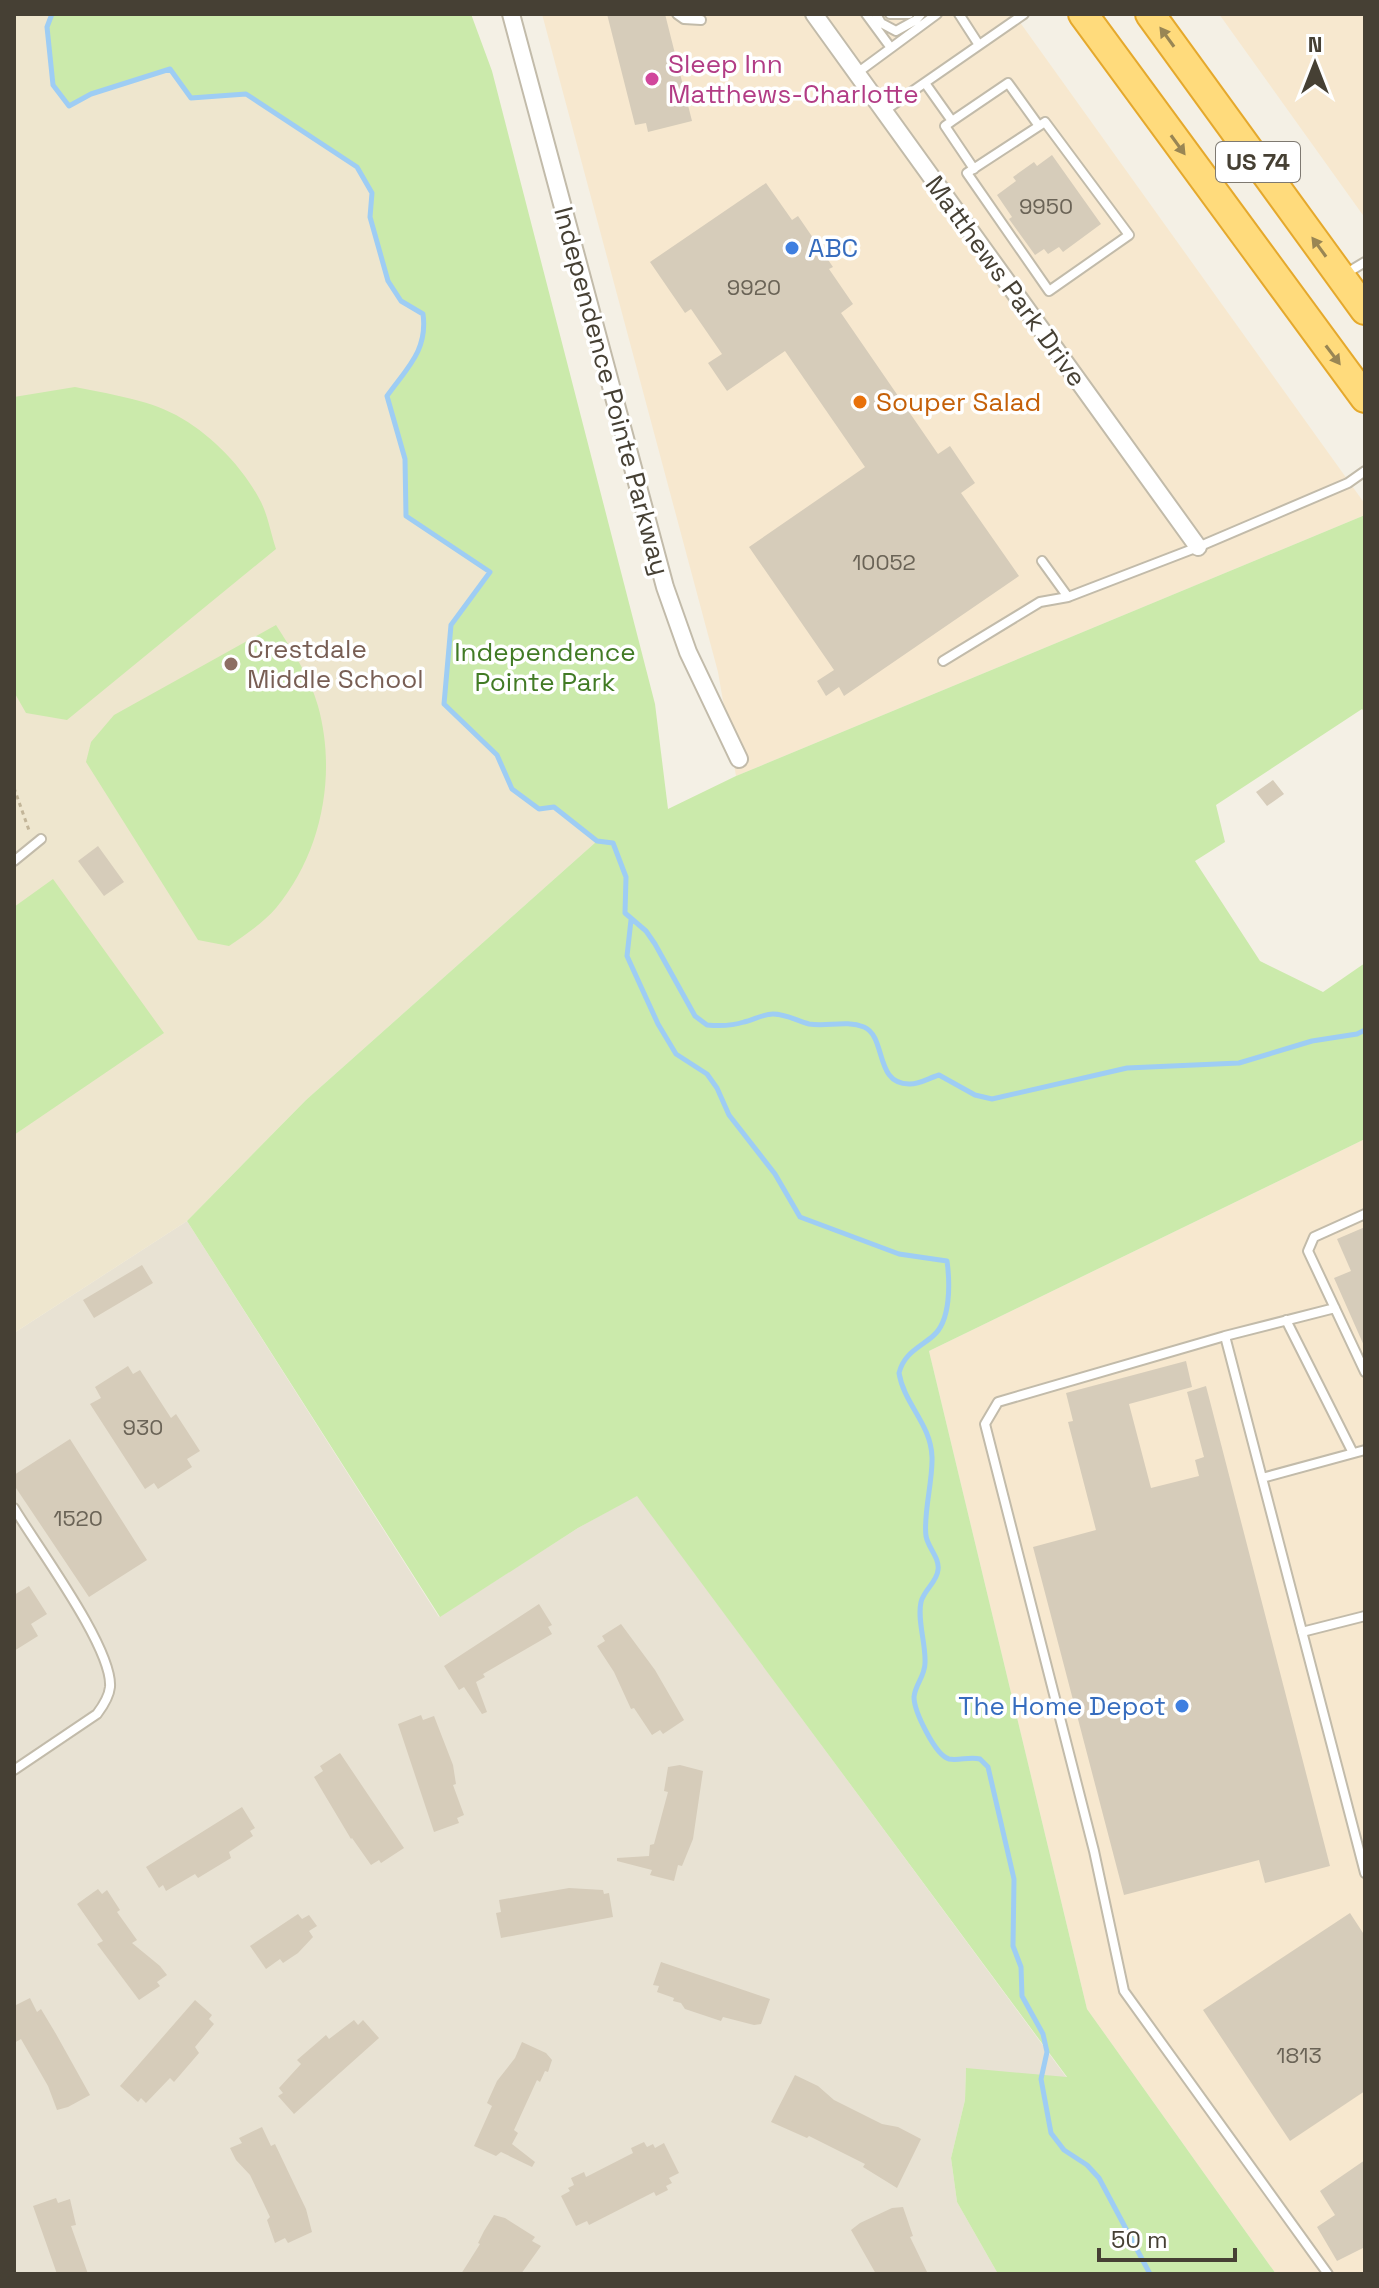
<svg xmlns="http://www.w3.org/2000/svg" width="1379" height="2288" viewBox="0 0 1379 2288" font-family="'Space Grotesk',sans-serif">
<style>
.residential{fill:#e8e2d3}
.commercial{fill:#f7e8cf}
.education{fill:#eee6ce}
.green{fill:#cbeaab}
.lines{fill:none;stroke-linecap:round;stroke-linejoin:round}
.stream{stroke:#9ecdf4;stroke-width:5}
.building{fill:#d6ccba}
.service-casing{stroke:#c2bbaa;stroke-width:12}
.minor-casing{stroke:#c2bbaa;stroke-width:20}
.trunk-casing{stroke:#e5a92d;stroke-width:32}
.path{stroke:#c2b598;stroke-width:3;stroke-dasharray:4 4;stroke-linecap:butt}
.service{stroke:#fff;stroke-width:8}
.minor{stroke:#fff;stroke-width:16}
.trunk{stroke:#ffdb7c;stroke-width:28}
.oneway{fill:#998654}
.hotel-dot{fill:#d1479c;stroke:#fff;stroke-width:3}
.shop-dot{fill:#3f7fe0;stroke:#fff;stroke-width:3}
.food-dot{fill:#e8710a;stroke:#fff;stroke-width:3}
.education-dot{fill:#8d6e63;stroke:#fff;stroke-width:3}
.labels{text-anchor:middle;stroke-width:7;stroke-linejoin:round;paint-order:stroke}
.number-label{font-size:22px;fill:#6a6356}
.shield{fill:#fff;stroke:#7e7971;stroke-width:2}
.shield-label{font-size:24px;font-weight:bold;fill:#464034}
.hotel-label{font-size:26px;fill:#b23c85;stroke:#fff;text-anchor:start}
.shop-label{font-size:26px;fill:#366cbe;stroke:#fff;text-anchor:start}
.street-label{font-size:26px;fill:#464034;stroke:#fff}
.food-label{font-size:26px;fill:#c56008;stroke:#fff;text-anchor:start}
.education-label{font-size:26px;fill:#785e54;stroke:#fff;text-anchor:start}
.park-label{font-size:26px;fill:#427b25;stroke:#fff}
</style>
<rect width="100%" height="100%" fill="#f4f0e5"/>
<!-- residential -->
<path class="residential" d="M187 1221 439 1617 578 1528 637 1495 1067 2078 966 2069 965 2100 951 2158 957 2202 998 2274H14V1333Z"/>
<!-- commercial -->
<path class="commercial" d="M542 14H1014L1365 504V515L736 776 718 672Z
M1219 14H1365V218Z
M1365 1139V2274H1276L1087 2009 929 1351Z"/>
<!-- education -->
<path class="education" d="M14 14H52L47 27 69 105 91 94 170 69 191 98 246 94 357 167 372 193 370 217 401 301 423 314 426 332 418 355 387 396 405 459 406 516 490 572 451 625 444 703 497 755 512 789 554 807 597 841 306 1100 187 1221 14 1333Z"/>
<!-- green -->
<path class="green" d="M52 14H471L492 71 655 704 668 809 736 776 1365 515V713L1362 709 1216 805 1225 842 1195 861 1260 961 1323 992 1365 963V1139L929 1351 1087 2009 1276 2274H998L957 2202 951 2158 965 2100 966 2068 1067 2077 637 1496 578 1528 440 1617 187 1221 306 1100 597 841 554 807 539 809 512 789 497 755 444 704 451 625 490 572 406 516 405 459 387 396C407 369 428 350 423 314L401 301 388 281 370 217 372 193 357 167 246 94 191 98 170 69 91 94 69 106 53 85 47 27Z
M75 387C108 394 146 399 176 415 211 434 243 467 261 502 268 516 271 534 276 549L67 720 26 713 14 692V397Z
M276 625C292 650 310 677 318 706 337 774 322 853 276 908 263 923 245 935 229 946L198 940 86 762 91 742 114 715Z
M53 879 164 1033 14 1135V907Z"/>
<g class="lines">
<!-- stream -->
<path class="stream" d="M52 14 47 27 53 85 69 106 91 94 170 69 191 98 246 94 357 167 372 193 370 217 388 281 401 301 423 314C428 350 407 368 387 396L405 459 406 516 490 572 451 625 444 704 497 755 512 789 539 809 554 807 597 841 613 843 626 877 625 913 646 931 655 944 695 1016 707 1025C719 1026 732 1026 744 1022 753 1020 763 1014 773 1014 786 1014 797 1021 809 1024 827 1027 846 1020 864 1027 887 1037 874 1085 910 1084 920 1084 929 1078 939 1075L975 1095 992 1099 1127 1068 1239 1063 1312 1041 1357 1034 1365 1030
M631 920 627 956 658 1024 676 1054 707 1074 717 1088 729 1115 775 1174 800 1217 899 1254 947 1261C950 1283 951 1321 933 1336 919 1348 904 1353 899 1373 904 1404 931 1424 932 1457 933 1481 923 1514 926 1536 928 1548 940 1558 938 1570 937 1582 924 1590 921 1602 917 1621 926 1643 925 1663 925 1676 915 1685 914 1697 914 1711 935 1755 949 1759 959 1761 970 1756 980 1759L988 1767 1014 1879 1013 1946 1021 1967 1022 1996 1043 2034 1047 2052 1041 2079 1051 2133 1064 2150 1087 2165 1099 2178 1150 2274"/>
</g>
<!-- building -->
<path class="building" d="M607 14H665L692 121 648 132 646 123 635 125Z
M1052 155 1101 224 1063 252 1059 247 1048 254 1044 249 1035 255 1009 219 1012 217 997 195 1016 181 1013 177 1034 162 1037 166Z
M766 183 792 220 798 216 833 267 829 269 853 304 841 313 938 454 950 446 975 483 961 493 1019 576 844 696 839 687 826 696 817 681 834 670 749 547 865 467 785 351 727 391 708 363 722 354 691 309 685 313 650 262Z
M1273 780 1284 794 1267 806 1256 792Z
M98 846 124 882 104 896 78 861Z
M1365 1227V1348L1334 1278 1351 1271 1337 1239Z
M142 1265 153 1283 94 1318 83 1300Z
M1186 1361 1192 1387 1129 1404 1151 1488 1199 1476 1195 1460 1204 1457 1187 1392 1206 1386 1330 1866 1265 1883 1259 1860 1124 1895 1033 1547 1096 1530 1068 1422 1073 1421 1066 1393Z
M128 1366 133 1374 140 1370 171 1418 176 1414 200 1451 187 1459 192 1467 158 1489 154 1483 145 1489 90 1404 101 1398 95 1387Z
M70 1439 147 1560 89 1597 14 1485V1475Z
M29 1586 47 1614 31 1624 38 1636 14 1651V1595Z
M539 1604 552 1625 548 1627 552 1634 483 1674 485 1677 476 1682 487 1712 482 1714 464 1687 459 1690 444 1666Z
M621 1624 655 1670 684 1720 663 1734 660 1730 652 1735 634 1708 631 1709 614 1672 597 1646 605 1641 602 1636Z
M421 1715 423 1720 434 1716 453 1765 456 1784 453 1785 464 1815 457 1818 459 1823 434 1832 398 1724Z
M340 1753 404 1848 381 1863 379 1860 371 1865 352 1838 351 1839 314 1777 323 1771 320 1766Z
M680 1765 703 1771 693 1839 682 1866 678 1865 674 1881 650 1875 652 1870 617 1861V1858L649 1856 650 1845 654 1844 668 1792 664 1791 668 1767Z
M242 1807 255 1828 250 1831 253 1836 229 1852 231 1858 198 1878 195 1874 166 1891 163 1885 159 1888 146 1867Z
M569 1888 603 1890 604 1894 609 1893 613 1917 501 1938 496 1913 501 1912 499 1900Z
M98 1889 102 1894 107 1890 120 1910 117 1912 137 1940 132 1943 160 1966 167 1975 157 1982 160 1986 139 2000 97 1944 103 1941 77 1904Z
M1350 1913 1365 1936V2091L1290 2141 1203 2010Z
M298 1914 302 1919 309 1915 317 1926 309 1931 313 1937 298 1953 283 1963 280 1959 266 1969 250 1946Z
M661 1962 770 1999 761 2024 754 2025 723 2017 721 2021 685 2009 681 2003 673 2001 674 1998 657 1992 659 1986 653 1985Z
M30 1998 37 2012 41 2009 56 2034 90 2095 68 2107 57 2110 48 2086 21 2039 14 2043V2006Z
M195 2000 212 2015 209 2019 214 2024 195 2047 199 2053 174 2082 170 2078 146 2103 141 2098 138 2102 120 2086Z
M354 2020 358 2025 363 2020 379 2038 294 2114 278 2096 283 2093 279 2088 301 2064 297 2060 326 2035 329 2039Z
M522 2042 546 2053 552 2060 548 2072 545 2071 540 2082 537 2080 514 2130 518 2133 512 2144 535 2162 532 2167 501 2152 496 2156 474 2146 492 2106 487 2103 497 2081 515 2058Z
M795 2075 818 2086 834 2100 882 2124 898 2127 921 2139 897 2188 863 2167 865 2164 809 2136 807 2138 771 2122Z
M262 2127 271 2146 275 2144 306 2209 312 2232 288 2243 285 2238 275 2243 267 2220 270 2217 250 2175 236 2160 230 2148 242 2143 239 2138Z
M644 2142 647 2147 653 2144 655 2148 664 2143 679 2173 669 2178 672 2183 666 2186 668 2190 656 2196 654 2192 589 2225 587 2221 576 2226 561 2196 570 2191 568 2188 574 2185 571 2178 584 2172 586 2177 633 2153 631 2148Z
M1365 2160V2247L1337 2261 1317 2227 1335 2215 1320 2191Z
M56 2198 58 2203 70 2199 76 2225 71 2226 88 2274H57L33 2206Z
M903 2207 913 2236 910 2237 928 2274H876L851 2230 860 2223 892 2208Z
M494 2215 505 2218 535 2237 532 2241 541 2246 521 2274H461L480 2244 478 2243 484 2231Z"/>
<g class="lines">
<defs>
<path id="service" d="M677 14 684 19 701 20
M866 14 891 48 937 14
M876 14 881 23 896 31 916 20 921 14
M890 14H909
M959 14 979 45
M857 73 891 48
M925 83 952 121 1008 83 1039 126 1045 122 1129 235 1049 291 967 173 1039 126
M884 111 1024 14
M952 121 945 126 974 169
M1345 274 1365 262
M1042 561 1068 597 1198 547 1348 483 1365 471
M943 661 1040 602 1068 597
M14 861 41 839
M1365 1214 1314 1237 1308 1251 1365 1372
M1286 1320 1353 1453
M1225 1336 1335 1308
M1262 1478 1365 1450
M14 1508C36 1545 113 1648 110 1687 109 1697 103 1706 97 1714L14 1770
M1302 1632 1365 1616
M1328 2274 1124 1991 1094 1851 985 1424 998 1402 1225 1336 1365 1873"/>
<path id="minor" d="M511 14 665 587 688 652 739 759
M814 14 1198 547"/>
<path id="trunk" d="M1083 14 1365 398
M1150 14 1365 310"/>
</defs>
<!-- service casing -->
<use href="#service" class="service-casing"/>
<!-- minor casing -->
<use href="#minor" class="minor-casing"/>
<!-- trunk casing -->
<use href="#trunk" class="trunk-casing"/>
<!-- path -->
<path class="path" d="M14 788 30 833"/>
<!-- service -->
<use href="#service" class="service"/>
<!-- minor -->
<use href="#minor" class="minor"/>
<!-- trunk -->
<use href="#trunk" class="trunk"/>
</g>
<!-- one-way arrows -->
<defs><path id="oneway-solid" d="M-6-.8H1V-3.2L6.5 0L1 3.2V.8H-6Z" transform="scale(2)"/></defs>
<g class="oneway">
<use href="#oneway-solid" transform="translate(1167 37) rotate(-126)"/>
<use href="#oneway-solid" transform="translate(1178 145) rotate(54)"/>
<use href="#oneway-solid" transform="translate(1319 247) rotate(-126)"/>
<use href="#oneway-solid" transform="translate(1333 355) rotate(53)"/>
</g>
<!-- markers -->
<circle class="hotel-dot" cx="652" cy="79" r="8"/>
<g class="shop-dot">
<circle cx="792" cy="248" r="8"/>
<circle cx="1182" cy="1706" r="8"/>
</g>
<circle class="food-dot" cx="860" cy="402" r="8"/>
<circle class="education-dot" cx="231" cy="664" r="8"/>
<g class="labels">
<!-- number labels -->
<g class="number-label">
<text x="1046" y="214">9950</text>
<text x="754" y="295">9920</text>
<text x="884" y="570">10052</text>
<text x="143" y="1435">930</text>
<text x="78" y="1526">1520</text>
<text x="1299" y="2063">1813</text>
</g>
<!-- shield labels -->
<rect class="shield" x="1216" y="142" width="84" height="40" rx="6"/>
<g class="shield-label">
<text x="1258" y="170">US 74</text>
</g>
<!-- hotel labels -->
<g class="hotel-label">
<text x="668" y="73">Sleep Inn<tspan x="668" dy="30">Matthews-Charlotte</tspan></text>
</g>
<!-- shop labels -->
<g class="shop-label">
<text x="808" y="257">ABC</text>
<text x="1166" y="1715" text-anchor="end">The Home Depot</text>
</g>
<!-- street labels -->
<g class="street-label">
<text transform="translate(1006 281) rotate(54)" y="9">Matthews Park Drive</text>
<text transform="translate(612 391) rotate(75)" y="9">Independence Pointe Parkway</text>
</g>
<!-- food labels -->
<g class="food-label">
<text x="876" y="411">Souper Salad</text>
</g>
<!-- education labels -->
<g class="education-label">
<text x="247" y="658">Crestdale<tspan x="247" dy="30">Middle School</tspan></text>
</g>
<!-- park labels -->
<g class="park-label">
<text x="545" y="661">Independence<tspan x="545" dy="30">Pointe Park</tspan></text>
</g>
</g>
<!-- border -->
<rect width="1379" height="2288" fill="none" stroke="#464034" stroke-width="32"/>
<!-- north arrow -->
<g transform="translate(1315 64)" stroke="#ffffff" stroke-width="6" paint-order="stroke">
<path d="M0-6L14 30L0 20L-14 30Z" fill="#464034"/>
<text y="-12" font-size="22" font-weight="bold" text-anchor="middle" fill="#464034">N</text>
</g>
<!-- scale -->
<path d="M1099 2248v12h136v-12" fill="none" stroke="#464034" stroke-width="4"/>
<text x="1111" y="2248" font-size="24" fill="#464034" stroke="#ffffff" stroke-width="6" paint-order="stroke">50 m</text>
</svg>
